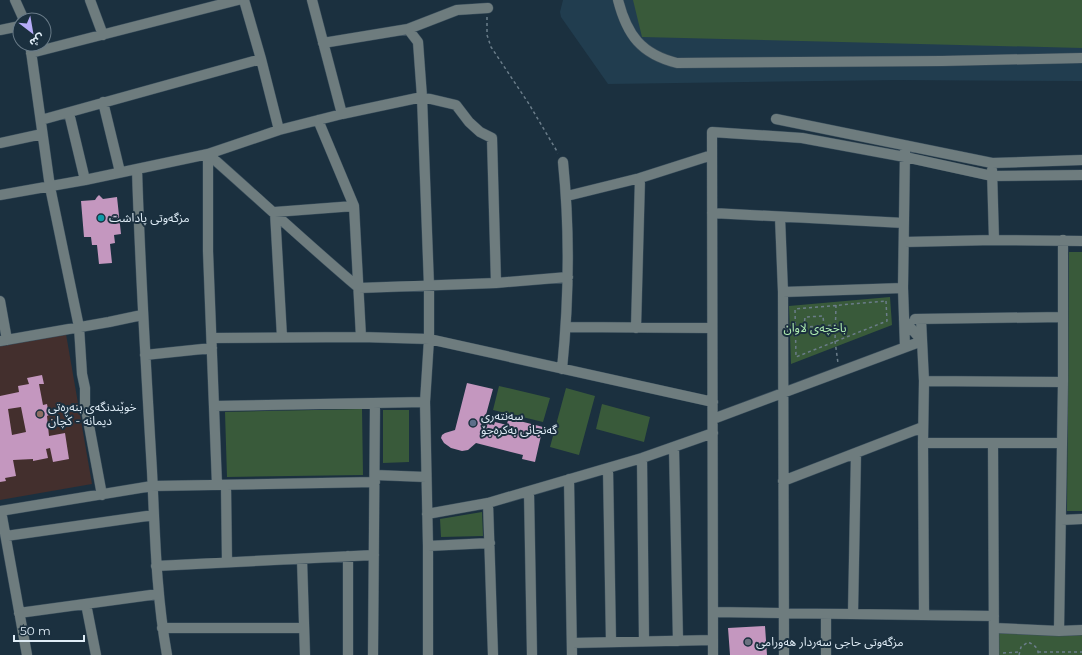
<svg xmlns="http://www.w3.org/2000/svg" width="1082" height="655" viewBox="0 0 1082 655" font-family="Montserrat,'Noto Sans Arabic',sans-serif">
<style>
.built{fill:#213d4f}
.education{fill:#432f2d}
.green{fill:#395a3a}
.building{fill:#c497bf;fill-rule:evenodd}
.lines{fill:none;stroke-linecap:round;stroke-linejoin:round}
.minor-casing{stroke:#3a4e5c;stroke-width:11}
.path{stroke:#6b7d8a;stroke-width:1.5;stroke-dasharray:3 3;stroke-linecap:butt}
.minor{stroke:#6e7c7e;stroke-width:10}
.culture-dot{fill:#0f9aa8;stroke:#1b303f;stroke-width:1.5}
.education-dot{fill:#8d6e63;stroke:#1b303f;stroke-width:1.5}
.service-dot{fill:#5c6f8a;stroke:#1b303f;stroke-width:1.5}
.worship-dot{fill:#6b7280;stroke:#1b303f;stroke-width:1.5}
.labels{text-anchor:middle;stroke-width:4;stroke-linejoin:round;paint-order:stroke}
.poi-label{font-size:12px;fill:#dfecf6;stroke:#1b303f;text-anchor:start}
.park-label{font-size:12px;fill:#b0eeb0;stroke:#1b303f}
</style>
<rect width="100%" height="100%" fill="#1b303f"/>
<!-- built -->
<path class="built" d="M563 0H1082V81L897 80 608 84 561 17 560 12Z"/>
<!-- education -->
<path class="education" d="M66 334 92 484 0 500V345Z"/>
<!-- green -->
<path class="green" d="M633 0H1082V48L642 37Z
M1069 252H1082V511H1067Z
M890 297 892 325 791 364 789 306Z
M499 386 550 398 543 422 493 410Z
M566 388 595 396 579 455 550 447Z
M602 404 650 417 644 442 596 429Z
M362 409 363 475 227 477 225 412Z
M383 410H409V462L383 463Z
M482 512 483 536 441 537 440 519Z
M998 631H1082V655H998Z"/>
<!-- building -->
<path class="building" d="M99 195 103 199 117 197 121 234 114 235 115 243 110 244 112 263 99 264 97 245H92L91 237H84L81 201 95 200 97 197Z
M42 375 44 384H39L43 405 47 404 49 415 47 416 49 436 65 433 69 459 53 462 50 448 46 449 48 458 33 461V459L13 460 16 476 5 478 6 481 0 482V396L19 392 18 386 29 384 27 378ZM21 407 26 432 12 435 8 409Z
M467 383 493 389 484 422 494 425 495 422 507 425 508 418 543 427 535 462 522 459 523 455 476 443 468 450 462 451 451 448 444 443 441 438 442 435 445 433 455 430Z
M765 626 767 655H730L728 628Z"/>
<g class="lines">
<defs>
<path id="minor" d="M15 0 24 20
M90 0 103 35
M244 0 261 59 279 130
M312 0 342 114
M618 0C627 35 641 54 677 63L942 61 1082 58
M408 29 457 10 488 8
M0 30 20 26
M323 43 408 29 418 42 422 97 429 286V339L425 402 428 546V655
M30 44 50 187 79 327 82 374 85 388V404L102 495
M31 53 238 0
M103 102 120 172
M69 113 85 180
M776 119 992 163 1082 160
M41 120 261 59
M318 120 354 206 361 337
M0 143 42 134
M905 151 903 288 905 347
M137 169C140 269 146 370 152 471 155 533 156 594 167 655
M992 170 994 240
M0 195 85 180 208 154C258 198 307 244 359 288L496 283 568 277
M567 196 640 178 712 155
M712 213 904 223
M780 217 783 292 784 655
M904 242 994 240 1082 241
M783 292 903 288
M0 301 7 340
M915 319 1063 317
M921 319 924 381 923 443 924 615
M566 327 712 328
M636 328 640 178
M282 337 275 212 354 206
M212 338 361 337 429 339 713 402
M0 341 109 322 142 315
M145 355 212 348
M562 369C569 300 570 231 563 162
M924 381 1063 382
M214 406 425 402
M713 419 922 341 904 320
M923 443H1062
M993 443 994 655
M674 448 678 641
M642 458 644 641
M608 468 611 642
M375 475 426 477
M569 479 572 655
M783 481 923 427
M217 485 208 251V154L279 130 342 114 422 97 456 105 469 122 480 132 492 138 496 283
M226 485 227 562
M529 492 532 655
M488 503 493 655
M0 511 152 486 375 482
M1 511 27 655
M427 514 488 503 642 458 713 433
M1061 520 1082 519
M6 536 154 515
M428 546 490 543
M302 559 305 655
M156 566 374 555
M86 604 96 655
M713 612 994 616
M19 613 158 594
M853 614 856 453
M162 628H304
M994 628 1059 631 1063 382V240
M1059 631 1082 630
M572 643 713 640
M348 655V556
M373 655 375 403
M713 655 712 132 802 138 905 157 992 176 1082 175
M826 655V614"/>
</defs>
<!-- minor casing -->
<use href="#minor" class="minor-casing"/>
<!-- path -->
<path class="path" d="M487 17V35L491 47 529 104 558 153
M886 301 887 321 796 357 795 309Z
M836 305 835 341 838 363
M804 327 805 317 823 316 824 326
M792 328 836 325
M1038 652H1082
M1003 653 1019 652
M1019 655 1021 647 1028 642C1034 645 1039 648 1038 655"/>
<!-- minor -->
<use href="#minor" class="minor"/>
</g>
<!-- markers -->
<circle class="culture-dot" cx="101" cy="218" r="4"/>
<circle class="education-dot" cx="40" cy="414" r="4"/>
<circle class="service-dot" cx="473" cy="423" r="4"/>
<circle class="worship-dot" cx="748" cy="642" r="4"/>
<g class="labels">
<!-- poi labels -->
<g class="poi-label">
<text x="109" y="222">مزگەوتی پاداشت</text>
<text x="48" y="411">خوێندنگەی بنەڕەتی<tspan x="48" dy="14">دیمانە - کچان</tspan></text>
<text x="481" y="420">سەنتەری<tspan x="481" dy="14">گەنجانی بەکرەجۆ</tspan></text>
<text x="756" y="646">مزگەوتی حاجی سەردار هەورامی</text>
</g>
<!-- park labels -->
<g class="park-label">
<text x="815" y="332">باخچەی لاوان</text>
</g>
</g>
<!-- north arrow -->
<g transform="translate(32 32) rotate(149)"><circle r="19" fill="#1b303f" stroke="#697b88"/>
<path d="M0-3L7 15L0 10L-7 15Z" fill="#b6acf8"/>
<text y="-6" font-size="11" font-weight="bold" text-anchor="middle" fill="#dfecf6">ش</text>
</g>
<!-- scale -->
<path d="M14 635v6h70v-6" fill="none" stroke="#dfecf6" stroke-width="2"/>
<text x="20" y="635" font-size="12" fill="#dfecf6" stroke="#1b303f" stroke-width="3" paint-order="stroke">50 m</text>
</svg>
